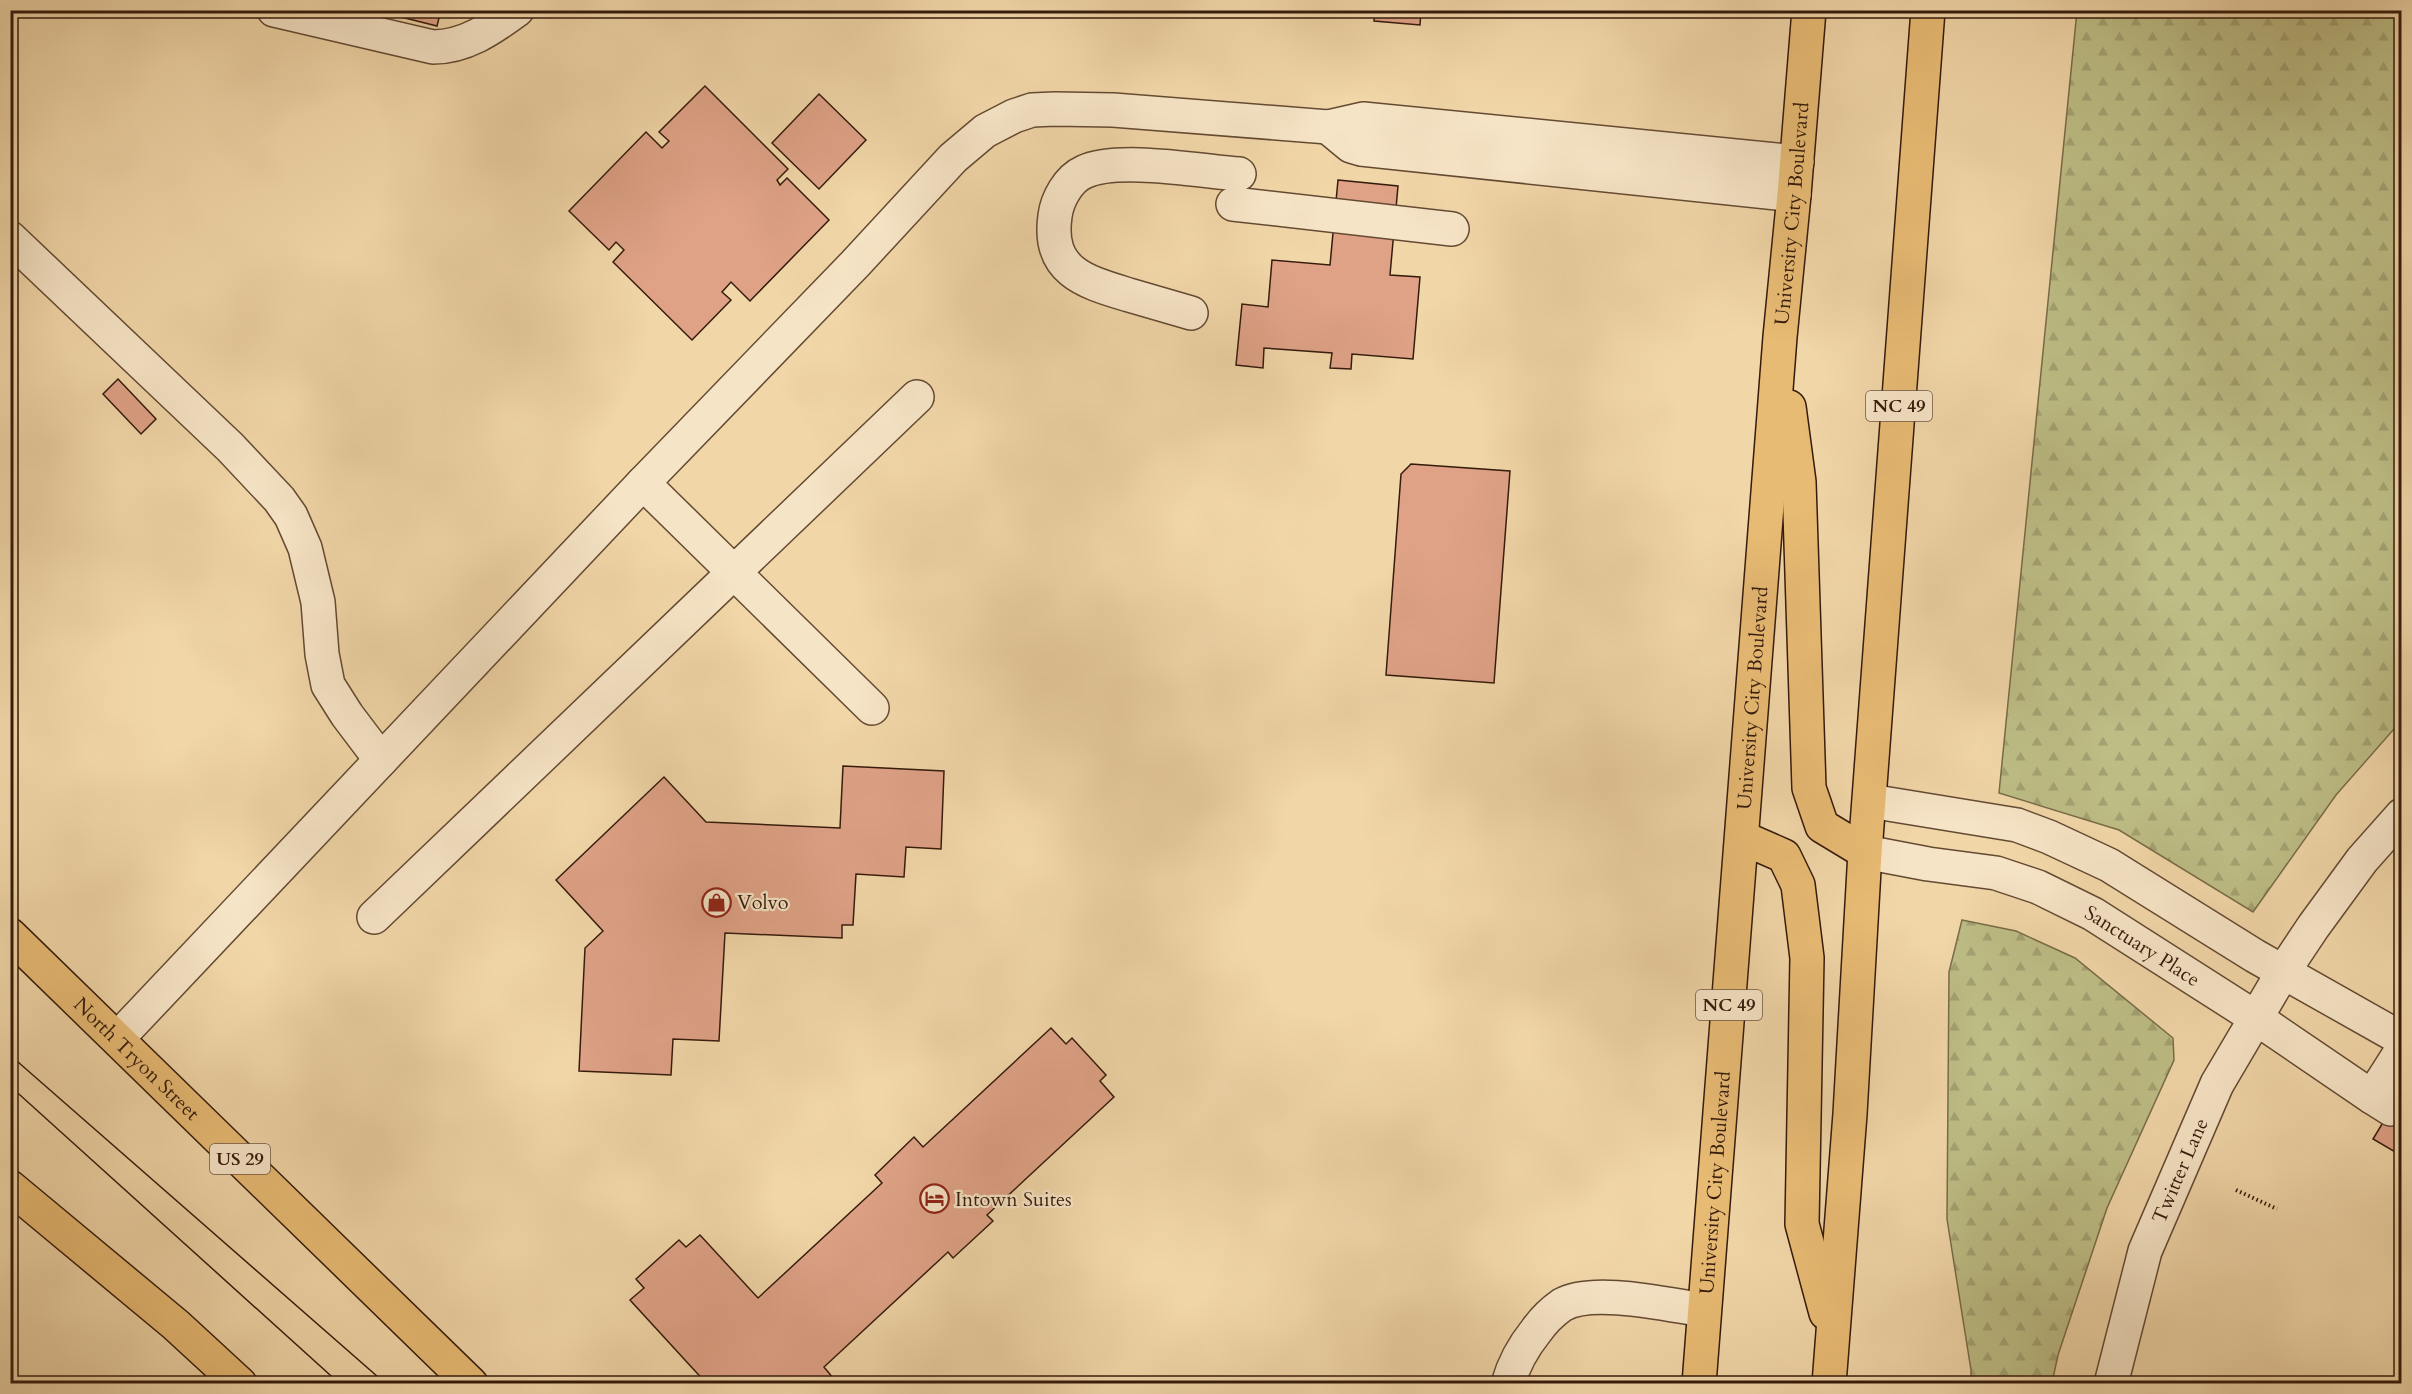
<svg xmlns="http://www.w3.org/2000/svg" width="2412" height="1394" viewBox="0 0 2412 1394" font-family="Cardo,serif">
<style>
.forest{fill:url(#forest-firs);stroke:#796c48;stroke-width:1.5}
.building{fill:#dfa287;stroke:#351b0c;stroke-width:1.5}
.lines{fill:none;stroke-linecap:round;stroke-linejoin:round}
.minor-casing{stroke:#644a33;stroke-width:36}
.major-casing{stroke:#351b0c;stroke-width:36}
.path{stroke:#351b0c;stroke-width:4;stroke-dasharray:1.5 3;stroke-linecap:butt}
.minor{stroke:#f6e4c6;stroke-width:33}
.major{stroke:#e8bb74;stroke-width:33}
.tram{stroke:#351b0c;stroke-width:1.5}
.labels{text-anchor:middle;stroke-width:4.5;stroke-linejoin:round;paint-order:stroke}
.shield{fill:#f6e4c6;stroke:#6f5744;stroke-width:1.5}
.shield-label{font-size:18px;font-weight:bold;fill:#351b0c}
.street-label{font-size:20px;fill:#351b0c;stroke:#f6e4c6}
.poi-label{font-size:20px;fill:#351b0c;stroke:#f6e4c6;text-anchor:start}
</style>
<defs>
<pattern id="forest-firs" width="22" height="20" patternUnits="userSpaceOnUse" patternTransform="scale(1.5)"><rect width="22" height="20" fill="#bdbd85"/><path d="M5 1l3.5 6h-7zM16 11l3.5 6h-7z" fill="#a3a272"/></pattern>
</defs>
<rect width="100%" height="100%" fill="#f1d6a8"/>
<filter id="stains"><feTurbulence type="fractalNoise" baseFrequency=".00333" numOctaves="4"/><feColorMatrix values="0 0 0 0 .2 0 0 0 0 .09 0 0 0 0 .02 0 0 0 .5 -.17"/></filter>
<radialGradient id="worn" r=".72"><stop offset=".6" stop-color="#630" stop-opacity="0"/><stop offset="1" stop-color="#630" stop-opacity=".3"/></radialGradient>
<!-- forest -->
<path class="forest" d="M2077 11H2401V721L2336 795 2253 912 2119 830 1999 793Z
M1962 920 2016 931 2075 958 2173 1038 2174 1060 2107 1208 2058 1355 2052 1383H1971V1370L1947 1219 1949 972Z"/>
<!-- building -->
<path class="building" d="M373 10H441L437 26Z
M1375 10H1421L1420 25 1374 21Z
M705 86 788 169 777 180 780 185 787 178 829 220 750 301 731 282 722 292 731 300 692 340 613 262 624 250 616 242 609 250 569 211 646 132 662 148 669 141 659 132Z
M819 94 866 140 819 189 772 143Z
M1338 180 1398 186 1390 275 1420 277 1413 359 1352 354 1351 369 1330 368 1332 353 1264 348 1263 368 1236 365 1242 304 1268 307 1272 260 1330 265Z
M118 379 156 419 141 434 103 394Z
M1411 464 1510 471 1494 683 1386 675 1401 474Z
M843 766 944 771 941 849 906 847 904 877 856 874 853 925H842V938L725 933 719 1041 673 1039 671 1075 579 1071 585 948 603 931 556 880 664 777 706 822 840 828Z
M1051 1028 1066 1044 1072 1038 1106 1075 1100 1081 1114 1097 987 1215 993 1221 953 1258 948 1252 824 1367 838 1384H707L630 1300 644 1288 636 1279 679 1240 686 1247 700 1235 758 1298 882 1183 875 1175 914 1137 923 1147Z
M2402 1091V1156L2373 1139Z
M2402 1358V1384H2393Z"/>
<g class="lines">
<defs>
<g id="minor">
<path d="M274 10 433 47C465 47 491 29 517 10"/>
<path d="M1794 195 1361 149 1351 146 1328 127 1363 119 1797 162"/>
<path d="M1233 204 1452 229"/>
<path d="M10 238 230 447 279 499 291 516 305 548 318 602 322 654 328 685 347 715 381 760"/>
<path d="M1191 313C1171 307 1150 301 1129 295 1086 282 1047 272 1055 216 1057 200 1068 179 1084 172 1117 156 1200 171 1239 174"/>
<path d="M643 483 872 708"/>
<path d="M1870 801 2017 825 2049 837 2109 865 2255 956 2402 1039"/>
<path id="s1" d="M1865 852 1928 864 1996 873 2038 887 2093 914 2256 1018 2372 1097 2391 1109"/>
<path d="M374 917 917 397"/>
<path d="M118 1038 643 483 855 264 953 158 985 131 1014 116 1032 110 1055 109 1113 110 1328 127"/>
<path d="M2372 1097 2402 1050"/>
<path d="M1508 1384C1514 1363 1523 1347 1536 1331 1543 1321 1552 1312 1562 1305 1592 1287 1669 1305 1704 1310"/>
<path id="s2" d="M2111 1384 2145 1251 2217 1084 2283 972 2313 927 2362 860 2402 815"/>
</g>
<g id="major">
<path d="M1789 407 1799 482 1809 788 1822 826 1865 852"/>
<path d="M1743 838 1784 856 1798 885 1807 958 1802 1224 1826 1313"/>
<path id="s3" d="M10 935 471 1384"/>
<path d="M10 1187 176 1325 240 1384"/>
<path id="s4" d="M1699 1384 1780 337 1794 195 1809 10"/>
<path d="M1829 1384 1850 1114 1865 852 1928 10"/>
</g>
</defs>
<!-- minor casing -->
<use href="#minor" class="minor-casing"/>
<!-- major casing -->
<use href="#major" class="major-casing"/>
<!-- path -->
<path class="path" d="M2236 1190 2277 1209"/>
<!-- minor -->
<use href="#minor" class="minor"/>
<!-- major -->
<use href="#major" class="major"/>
<!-- tram -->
<path class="tram" d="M10 1055 386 1384
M10 1086 340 1384"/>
</g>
<!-- icons -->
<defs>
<symbol id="shop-ring" viewBox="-11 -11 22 22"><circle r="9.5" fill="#f6e4c6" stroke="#8f2418" stroke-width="1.5"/><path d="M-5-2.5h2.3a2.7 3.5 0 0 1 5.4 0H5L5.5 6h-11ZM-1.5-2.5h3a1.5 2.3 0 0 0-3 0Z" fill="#8f2418"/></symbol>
<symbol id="hotel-ring" viewBox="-11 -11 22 22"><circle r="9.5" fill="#f6e4c6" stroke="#8f2418" stroke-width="1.5"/><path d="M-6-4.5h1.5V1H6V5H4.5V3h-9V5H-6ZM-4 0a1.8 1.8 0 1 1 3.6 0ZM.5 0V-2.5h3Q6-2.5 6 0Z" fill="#8f2418"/></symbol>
</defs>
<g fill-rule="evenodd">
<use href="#shop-ring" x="700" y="886" width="33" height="33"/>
<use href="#hotel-ring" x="918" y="1182" width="33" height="33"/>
</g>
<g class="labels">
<!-- shield labels -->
<g class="shield">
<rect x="1866" y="391" width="66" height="30" rx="4.5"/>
<rect x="1696" y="990" width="66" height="30" rx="4.5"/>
<rect x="210" y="1144" width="60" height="30" rx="4.5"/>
</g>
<g class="shield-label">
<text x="1899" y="412">NC 49</text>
<text x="1729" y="1011">NC 49</text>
<text x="240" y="1165">US 29</text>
</g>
<!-- street labels -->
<g class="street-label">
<text dy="7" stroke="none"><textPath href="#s4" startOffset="1174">University City Boulevard</textPath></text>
<text dy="7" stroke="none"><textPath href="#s4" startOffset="688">University City Boulevard</textPath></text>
<text dy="7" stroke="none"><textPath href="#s1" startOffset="297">Sanctuary Place</textPath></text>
<text dy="7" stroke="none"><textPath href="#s3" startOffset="177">North Tryon Street</textPath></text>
<text dy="7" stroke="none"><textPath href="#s2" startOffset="225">Twitter Lane</textPath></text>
<text dy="7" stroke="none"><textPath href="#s4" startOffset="202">University City Boulevard</textPath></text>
</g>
<!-- poi labels -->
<g class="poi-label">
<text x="737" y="909">Volvo</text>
<text x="955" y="1206">Intown Suites</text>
</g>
</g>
<!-- margin -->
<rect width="2412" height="1394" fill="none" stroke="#f1d6a8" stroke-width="36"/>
<rect x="12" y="12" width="2388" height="1370" fill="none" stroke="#351b0c" stroke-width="3"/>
<rect x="18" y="18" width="2376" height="1358" fill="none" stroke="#351b0c" stroke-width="1.5"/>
<rect width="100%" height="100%" filter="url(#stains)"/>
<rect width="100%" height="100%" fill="url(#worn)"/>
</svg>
